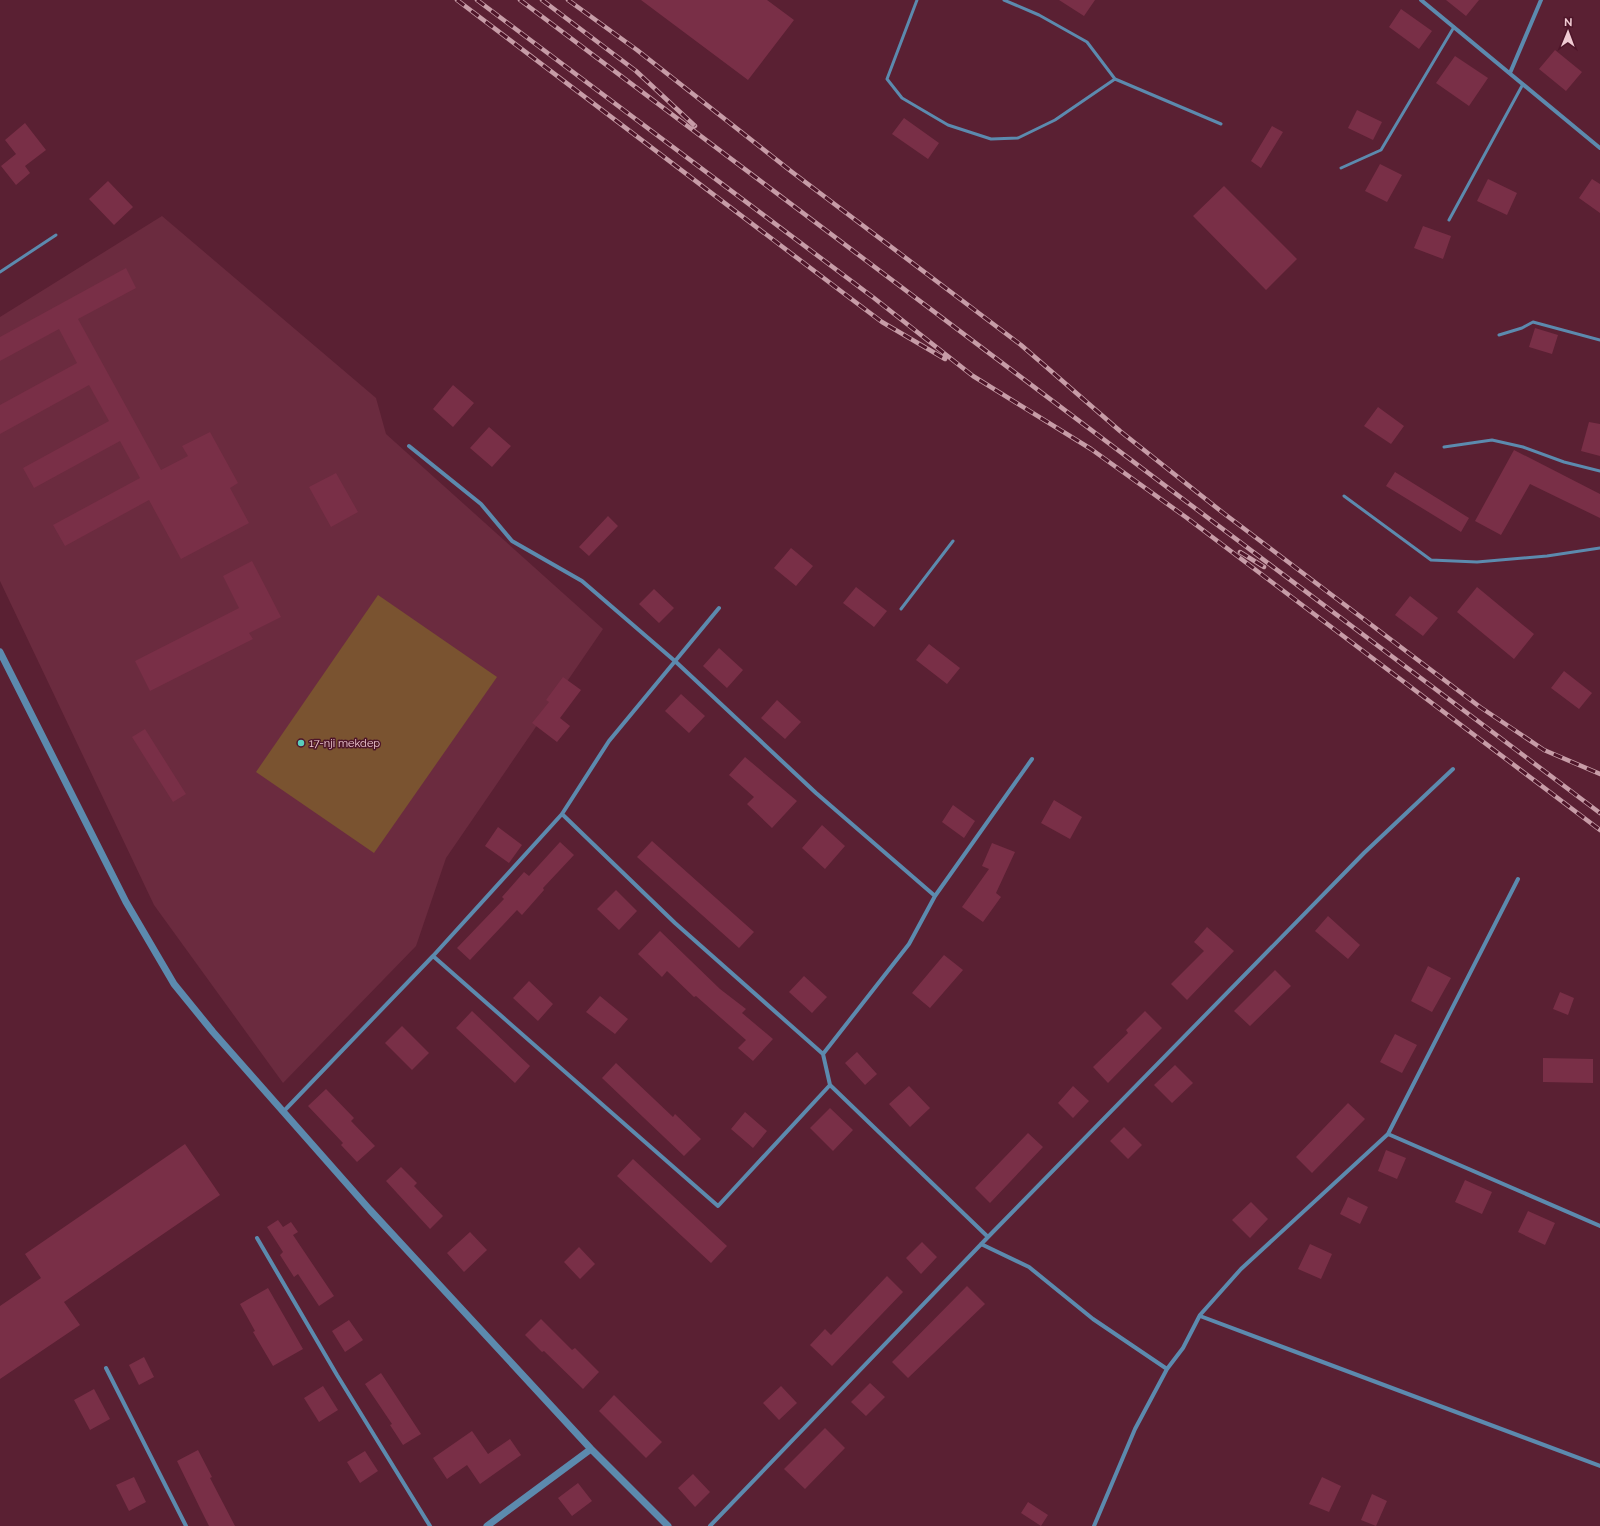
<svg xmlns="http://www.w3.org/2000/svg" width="1600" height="1526" viewBox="0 0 1600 1526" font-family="Raleway,sans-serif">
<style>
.built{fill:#6b2b3f}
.green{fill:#7a5330}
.building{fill:#792f47}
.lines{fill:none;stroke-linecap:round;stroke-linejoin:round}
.service{stroke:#5c8aae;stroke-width:3}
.minor{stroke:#5c8aae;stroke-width:4}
.tertiary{stroke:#5c8aae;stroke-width:7}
.rail-casing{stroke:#c79ca7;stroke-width:4.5}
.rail{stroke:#4e1529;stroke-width:3;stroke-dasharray:9;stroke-linecap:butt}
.poi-dot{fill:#5acebd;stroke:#4e1529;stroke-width:1.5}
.labels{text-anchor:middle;stroke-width:3;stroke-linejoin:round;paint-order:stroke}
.poi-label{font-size:11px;fill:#f0cbd3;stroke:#4e1529;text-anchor:start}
</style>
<rect width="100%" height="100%" fill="#5a2033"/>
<!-- built -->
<path class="built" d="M162 216 376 398 386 434 603 629 446 858 416 946 283 1083 154 905 0 581V317Z"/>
<!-- green -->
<path class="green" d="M378 595 497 677 374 853 256 772Z"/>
<!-- building -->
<path class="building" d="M641 0H767L794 20 748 80Z
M1059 0H1095L1084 16Z
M1446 0H1479L1466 16Z
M1401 9 1432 31 1419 49 1389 27Z
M1555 50 1582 72 1566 91 1539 69Z
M1455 56 1488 78 1469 106 1436 83Z
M1357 110 1382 122 1373 140 1348 128Z
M904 118 939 143 928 159 892 134Z
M25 123 46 150 25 166 30 173 16 185 1 166 16 154 5 140Z
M1272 126 1283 132 1261 168 1251 161Z
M1380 164 1402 175 1387 202 1365 191Z
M1488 179 1517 193 1507 215 1477 201Z
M1592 179 1600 184V213L1579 198Z
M108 181 133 207 114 225 89 199Z
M1224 186 1297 259 1266 290 1193 216Z
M1423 226 1451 236 1443 259 1414 248Z
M126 268 136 288 78 319 161 470 188 456 182 446 210 432 238 483 230 488 249 523 181 559 149 500 65 546 53 525 140 478 120 441 34 488 23 468 109 421 89 385 0 434V405L77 363 59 329 0 361V337Z
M1535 328 1558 335 1552 354 1529 347Z
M453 385 474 403 453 427 433 409Z
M1378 407 1404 426 1391 444 1364 426Z
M1589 422 1600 424V456L1581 451Z
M489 427 511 446 492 467 470 448Z
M1514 450 1600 494V518L1530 484 1501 535 1475 521Z
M1395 472 1469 518 1461 532 1386 486Z
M336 473 358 512 331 527 309 487Z
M608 516 618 526 589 556 579 547Z
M791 548 813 566 796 586 774 568Z
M252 561 281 617 249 633 253 639 150 691 135 661 239 608 223 576Z
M856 587 887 611 874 627 843 603Z
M1477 587 1534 634 1514 659 1457 612Z
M654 589 674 608 659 623 639 604Z
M1410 596 1438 618 1423 636 1395 615Z
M929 644 960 668 947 684 916 660Z
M719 648 743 670 727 688 703 666Z
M1564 671 1592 693 1579 709 1551 688Z
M563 677 581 690 560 718 570 726 557 742 532 723 549 702 546 700Z
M681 694 705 716 689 733 665 711Z
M777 700 801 722 785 739 761 718Z
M145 729 186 794 173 802 132 737Z
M745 757 797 801 772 828 747 804 754 797 729 775Z
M1054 800 1082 817 1070 839 1041 823Z
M953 805 975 821 964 838 942 822Z
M822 825 845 846 825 869 802 848Z
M498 827 522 845 509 863 485 846Z
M652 841 754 932 739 948 637 857Z
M560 842 574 855 543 888 544 890 522 915 517 910 470 960 457 948 504 899 502 897 524 872 529 876Z
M992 843 1015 852 996 893 1001 897 983 922 962 907 989 869 982 866Z
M616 890 637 911 619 930 597 909Z
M1328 916 1360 945 1348 959 1315 931Z
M1207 927 1234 951 1187 1000 1171 984 1204 951 1194 942Z
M660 931 720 989 746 1009 742 1013 773 1039 753 1061 738 1048 746 1040 696 996 694 997 667 971 662 977 638 954Z
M944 955 963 970 930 1008 912 993Z
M1428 966 1451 978 1432 1012 1411 1001Z
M1275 970 1291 986 1250 1026 1234 1011Z
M804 976 827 997 812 1013 789 992Z
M529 981 553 1004 538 1021 513 998Z
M1560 992 1574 998 1568 1015 1553 1009Z
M600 996 628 1019 615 1034 586 1012Z
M472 1011 530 1066 515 1083 456 1028Z
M1145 1011 1162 1028 1108 1083 1093 1067 1128 1033 1126 1030Z
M402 1026 429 1053 412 1070 385 1043Z
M1395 1034 1417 1045 1402 1073 1380 1062Z
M857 1052 877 1074 865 1085 845 1063Z
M1543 1058 1593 1059V1083L1543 1082Z
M616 1063 673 1117 675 1114 701 1139 684 1156 602 1078Z
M1175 1065 1193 1083 1172 1103 1154 1085Z
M909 1086 930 1108 910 1127 889 1104Z
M1073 1086 1089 1101 1073 1118 1058 1103Z
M326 1089 354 1118 351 1121 375 1146 357 1162 341 1145 343 1143 308 1106Z
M1348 1103 1365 1119 1312 1173 1296 1157Z
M830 1108 853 1130 833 1151 810 1128Z
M745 1112 767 1131 753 1148 731 1129Z
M1124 1127 1142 1145 1128 1159 1110 1141Z
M1028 1133 1043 1147 990 1203 975 1188Z
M185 1144 220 1195 64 1302 80 1325 0 1379V1306L41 1278 25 1254Z
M1386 1150 1406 1158 1397 1179 1378 1171Z
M633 1159 727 1246 711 1263 617 1176Z
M401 1167 417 1183 414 1186 443 1216 430 1229 386 1181Z
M1465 1180 1492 1192 1482 1214 1455 1202Z
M1348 1197 1368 1207 1360 1224 1340 1214Z
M1251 1202 1268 1219 1250 1238 1232 1220Z
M1528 1211 1555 1223 1545 1245 1518 1232Z
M278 1220 283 1227 291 1222 298 1232 293 1235 334 1296 319 1306 298 1274 294 1277 280 1255 283 1252 267 1227Z
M470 1232 487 1250 464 1272 447 1253Z
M922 1242 937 1257 921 1274 906 1258Z
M1310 1244 1332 1254 1321 1279 1298 1269Z
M579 1247 595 1264 580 1279 564 1262Z
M887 1276 903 1292 832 1366 810 1345 825 1329 831 1335Z
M967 1286 985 1304 908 1378 892 1362Z
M268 1288 303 1349 273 1366 253 1332 255 1331 240 1304Z
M541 1319 572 1350 575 1348 599 1372 583 1389 544 1351 542 1352 525 1335Z
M349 1320 363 1340 345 1352 332 1331Z
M144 1357 154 1377 139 1385 129 1365Z
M381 1373 421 1434 403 1445 390 1425 392 1424 365 1384Z
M870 1383 885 1397 866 1416 851 1402Z
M323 1386 338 1410 319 1422 304 1398Z
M781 1386 797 1403 779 1420 763 1403Z
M94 1389 110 1419 90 1430 74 1400Z
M614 1395 662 1442 646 1458 599 1411Z
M825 1428 845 1448 805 1489 784 1469Z
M472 1431 488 1454 510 1439 521 1455 480 1484 467 1465 447 1479 433 1458Z
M198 1450 212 1477 210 1478 235 1526H209L199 1506 177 1461Z
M365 1451 378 1471 360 1483 347 1462Z
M693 1474 710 1492 695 1507 678 1488Z
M134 1477 146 1502 129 1511 116 1485Z
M1322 1477 1341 1486 1329 1512 1309 1504Z
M578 1483 592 1501 572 1516 558 1498Z
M1372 1494 1387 1501 1376 1526 1361 1520Z
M1028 1502 1048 1515 1041 1526 1021 1513Z"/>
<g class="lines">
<!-- service -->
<path class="service" d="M917 0 887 79 902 98 948 125 991 139 1018 138 1055 120 1115 79
M1004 0 1039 15 1087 42 1115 79 1221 124
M1341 168 1381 150 1454 27
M1449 220 1523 84
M0 272 56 235
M1499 335 1522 328 1533 322 1600 340
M1444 447 1492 440 1523 447 1564 462 1600 471
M1344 496 1431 560 1477 562 1547 556 1600 548
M901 609 953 541"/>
<!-- minor -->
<path class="minor" d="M1421 0 1600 148
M1510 73 1541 0
M409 446 481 504 512 541 582 581 676 662 816 793 935 896
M562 814 675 923 823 1054 830 1085 988 1237
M433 956 718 1206 830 1085
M823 1054 909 944 935 896 1032 759
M283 1112 433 956 562 814 609 741 719 608
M1388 1134 1600 1226
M257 1238 337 1375 430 1526
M981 1244 1029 1267 1093 1319 1167 1369
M1200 1316 1600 1466
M106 1368 186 1526
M710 1526 988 1237 1364 853 1453 769
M1094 1526 1135 1429 1167 1369 1183 1348 1200 1315 1241 1269 1388 1134 1518 879"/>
<!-- tertiary -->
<path class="tertiary" d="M0 652 126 902 174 984 213 1032 370 1210 591 1449 668 1526
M487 1526 591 1449"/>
<defs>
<path id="rail" d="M457 0 846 295 882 322 945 359
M477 0 874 298 973 376 1091 449 1187 518 1600 830
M520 0 1600 813
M542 0 636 71 695 126
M568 0 637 50 792 172 1021 345 1120 431 1222 512 1480 707 1544 750 1600 774
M1240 552 1264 567"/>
</defs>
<!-- rail casing -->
<use href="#rail" class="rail-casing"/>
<!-- rail -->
<use href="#rail" class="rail"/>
</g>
<!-- markers -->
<circle class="poi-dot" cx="301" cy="743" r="4"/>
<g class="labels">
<!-- poi labels -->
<g class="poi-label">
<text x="309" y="747">17-nji mekdep</text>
</g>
</g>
<!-- north arrow -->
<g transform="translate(1568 32) rotate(1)" stroke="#4e1529" stroke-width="3" paint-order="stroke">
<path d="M0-3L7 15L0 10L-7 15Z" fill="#f0cbd3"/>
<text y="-6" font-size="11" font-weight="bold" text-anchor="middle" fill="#f0cbd3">N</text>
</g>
</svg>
